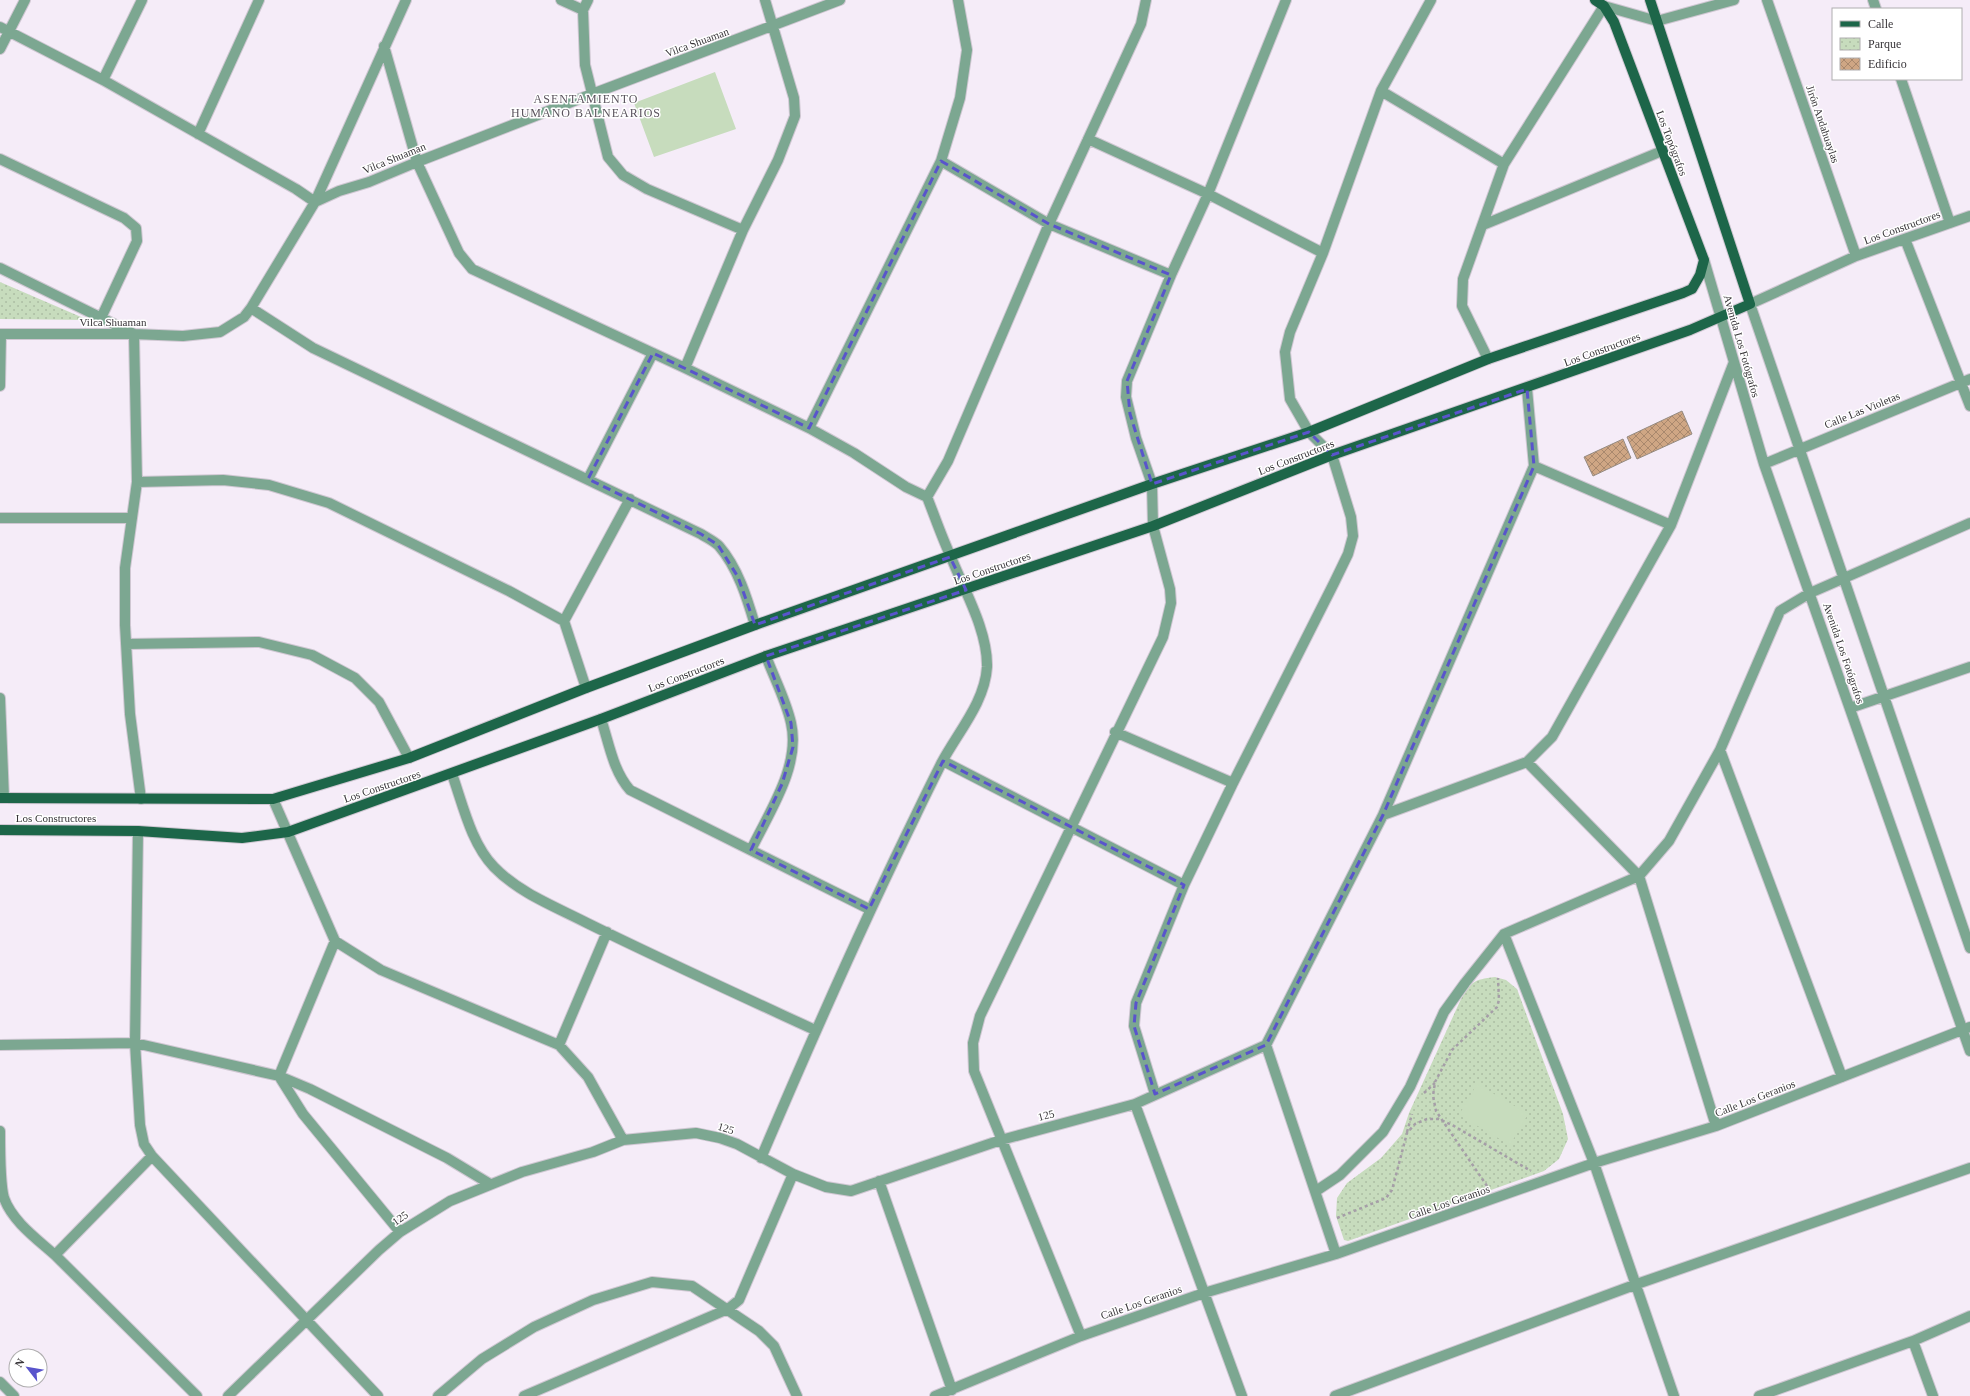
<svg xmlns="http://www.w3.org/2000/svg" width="1970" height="1396" viewBox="0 0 1970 1396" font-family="Georgia,serif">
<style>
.park{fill:url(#park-dots)}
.garden{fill:#c7dcbd}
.building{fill:url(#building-cross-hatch);stroke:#958b82}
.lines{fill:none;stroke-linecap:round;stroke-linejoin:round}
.minor-casing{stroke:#cfc7d2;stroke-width:12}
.major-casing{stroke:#cfc7d2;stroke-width:12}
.path{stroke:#a59ea7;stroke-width:2.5;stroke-dasharray:3 3;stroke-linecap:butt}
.minor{stroke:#7ca791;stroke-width:10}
.major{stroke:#1d6649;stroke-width:10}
.marked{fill:none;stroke:#5954cc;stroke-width:3;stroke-dasharray:8 5;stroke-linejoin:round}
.labels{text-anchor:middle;stroke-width:3;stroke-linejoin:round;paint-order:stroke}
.street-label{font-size:11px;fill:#373438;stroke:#fff}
.neighbourhood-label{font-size:12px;letter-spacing:1px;fill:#5a535d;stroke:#fff}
</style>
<defs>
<pattern id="park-dots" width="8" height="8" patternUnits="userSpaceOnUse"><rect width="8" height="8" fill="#c7dcbd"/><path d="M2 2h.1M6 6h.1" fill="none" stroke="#acbda3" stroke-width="1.8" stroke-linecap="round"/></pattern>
<pattern id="building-cross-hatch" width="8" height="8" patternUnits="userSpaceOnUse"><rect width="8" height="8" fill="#cfa684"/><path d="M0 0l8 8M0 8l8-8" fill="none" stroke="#a9886d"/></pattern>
</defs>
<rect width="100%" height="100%" fill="#f5ecf8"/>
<!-- park -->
<path class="park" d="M0 282 88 320 0 319Z
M1495 977 1506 980 1517 989 1563 1114 1568 1139 1559 1159 1544 1171 1348 1241 1344 1240 1336 1216 1337 1198 1347 1183 1381 1158 1402 1134 1409 1113 1461 999C1473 981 1472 980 1495 977Z"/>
<!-- garden -->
<path class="garden" d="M715 72 736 129 654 157 634 103Z
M1477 1084 1528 1114 1510 1145 1459 1115Z"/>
<!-- building -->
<path class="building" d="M1682 411 1692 434 1637 459 1627 437Z
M1623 439 1631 458 1593 476 1584 457Z"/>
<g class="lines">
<defs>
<path id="minor" d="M561 0 583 10
M588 0 583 10 585 65 608 157 623 175 647 189 743 230
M1767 0 1856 256
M1873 0 1876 9
M0 27 103 80 296 189 315 202 406 0
M384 46 417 162 459 253 472 269 685 368 809 428 854 453 906 487 927 497
M0 49 25 0
M1901 79 1950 223
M103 80 142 0
M1381 91 1504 164
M198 134 259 0
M1088 139 1208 194 1323 253
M0 159 124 218 136 228 137 241 101 318
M941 161 1049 224 1171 275
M1970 216 1856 256 1750 304 1970 948
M1483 225 1662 151
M1905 239 1970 406
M1704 260 1764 464 1970 1051
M0 268 134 334 137 482 125 568V625L130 714 141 799
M251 308 313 348 701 534C707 538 714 541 719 546 738 568 747 598 755 625
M0 334H134L183 336 220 332 244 317 251 308 315 202 339 191 369 182 417 162 592 94 840 0
M1488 359 1462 306 1463 279 1504 164 1604 6 1657 21 1734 0
M685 368 743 230 778 160 795 116 794 98 765 0
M0 386 1 334
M809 428 941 161 960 98 967 50 958 0
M1764 464 1970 379
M1534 466 1671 525
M588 479 653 353
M137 482 223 480 269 485 329 503 509 591 564 621 586 688
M0 518H132
M564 621 630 499
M126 644 259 642 312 655 355 678 379 702 409 758
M0 698 4 798
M1850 708 1970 667
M601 719C609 743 613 771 630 790L869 909
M1115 732 1233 783
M1720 750 1842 1077
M943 761 1184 885
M1527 762 1639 876 1716 1126
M452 774C463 805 471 843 494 867 519 893 556 907 587 923 662 960 739 995 815 1030
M273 799 335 941 381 970 559 1045 588 1077 623 1140
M1383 815 1534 466 1527 389
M138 831 135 1043 140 1125 144 1144 152 1156 378 1396
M751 850C769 812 801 766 791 723 786 700 774 678 766 656
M1504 934 1594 1163 1674 1396
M0 1045 135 1043 279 1076 310 1089 447 1158 490 1184
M559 1045 607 932
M279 1076 303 1114 400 1232
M279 1076 335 941
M1155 1094 1134 1026 1136 1003 1184 885 1233 783 1334 583 1348 554 1353 536 1351 517 1332 455 1309 432 1290 399 1285 352 1290 332 1323 253 1381 91 1431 0
M1135 1104 1242 1396
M0 1131C0 1147 0 1184 4 1198 12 1221 37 1239 55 1255L197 1396
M761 1158C810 1043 860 929 915 817 924 798 933 780 942 762 958 732 985 702 987 667 988 631 964 590 951 557 942 538 935 517 927 497L948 461 1049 224 1141 24 1146 0
M879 1181 952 1390
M1316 1191 1340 1175 1383 1132 1410 1087 1444 1012 1465 983 1504 934 1639 876 1669 841 1720 750 1780 611 1810 593 1970 523
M1336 1254 1266 1045 1383 815 1527 762 1552 737 1671 525 1734 362
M55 1255 152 1156
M1081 1336 974 1071 973 1043 980 1016 1163 637 1171 603 1170 589 1153 526 1152 484 1136 438 1126 397 1127 381 1171 275 1208 194 1286 0
M1913 1341 1933 1396
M0 1382 14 1396
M228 1396 379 1250 400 1232 450 1201 522 1172 593 1152 623 1140 696 1133 720 1138 737 1144 793 1174 826 1187 851 1191 1001 1140 1135 1104 1266 1045
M438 1396 482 1359 534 1327 593 1300 652 1282 692 1286 759 1331 774 1346 797 1396
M524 1396 728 1309 739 1300 793 1174
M935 1396 1081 1336 1204 1293 1336 1254 1594 1163 1716 1126 1970 1027
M1335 1396 1637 1284 1970 1168
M1759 1396 1913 1341 1970 1316"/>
<path id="major" d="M0 798 273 799 409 758 586 688 755 625 1152 484 1309 432 1488 359 1683 293 1692 289 1700 275 1704 260 1614 22 1604 6 1595 0
M0 830 138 831 242 838 288 832 601 719 766 656 1153 526 1332 455 1690 330 1750 304 1650 0"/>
</defs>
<!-- minor casing -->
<use href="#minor" class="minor-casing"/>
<!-- major casing -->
<use href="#major" class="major-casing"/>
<!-- path -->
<path class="path" d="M1424 1093 1435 1083
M1407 1132 1412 1114
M1487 1186 1436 1111 1433 1096 1435 1082 1452 1050 1497 1007 1499 1000 1498 978
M1337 1218 1386 1198 1392 1190 1407 1133 1415 1124 1427 1119H1439L1454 1126 1531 1171"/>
<!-- minor -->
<use href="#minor" class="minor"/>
<!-- major -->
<use href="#major" class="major"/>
</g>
<!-- marked area -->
<path class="marked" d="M941 161 1049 224 1171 275 1127 381 1130 414 1152 484 1309 432 1332 455 1527 389 1534 466 1383 815 1266 1045 1155 1094 1134 1026 1136 1003 1184 885 943 761 869 909 751 850 782 784 793 747 791 723 766 656 966 590 950 557 755 625 738 577 718 545 701 534 588 479 653 353 809 428Z"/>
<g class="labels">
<!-- street labels -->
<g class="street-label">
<text transform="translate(697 42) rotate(-20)" y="4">Vilca Shuaman</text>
<text transform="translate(1823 124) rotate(71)" y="4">Jirón Andahuaylas</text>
<text transform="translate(1672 143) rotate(69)" y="4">Los Topógrafos</text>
<text transform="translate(394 158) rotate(-22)" y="4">Vilca Shuaman</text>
<text transform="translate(1902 227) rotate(-20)" y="4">Los Constructores</text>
<text x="113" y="326">Vilca Shuaman</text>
<text transform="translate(1742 346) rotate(74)" y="4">Avenida Los Fotógrafos</text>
<text transform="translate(1602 349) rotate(-20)" y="4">Los Constructores</text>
<text transform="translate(1862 410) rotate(-22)" y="4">Calle Las Violetas</text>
<text transform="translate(1296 457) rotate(-21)" y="4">Los Constructores</text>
<text transform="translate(992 568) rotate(-19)" y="4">Los Constructores</text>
<text transform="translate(1844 653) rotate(71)" y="4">Avenida Los Fotógrafos</text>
<text transform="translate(686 674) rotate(-21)" y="4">Los Constructores</text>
<text transform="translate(382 786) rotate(-19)" y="4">Los Constructores</text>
<text x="56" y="822">Los Constructores</text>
<text transform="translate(1755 1098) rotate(-21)" y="4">Calle Los Geranios</text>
<text transform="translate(1046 1115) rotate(-15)" y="4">125</text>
<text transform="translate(726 1128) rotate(17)" y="4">125</text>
<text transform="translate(1449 1202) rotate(-19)" y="4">Calle Los Geranios</text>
<text transform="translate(400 1218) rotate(-35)" y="4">125</text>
<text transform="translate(1141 1302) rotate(-19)" y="4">Calle Los Geranios</text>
</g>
<!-- neighbourhood labels -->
<g class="neighbourhood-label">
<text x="586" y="103">ASENTAMIENTO<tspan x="586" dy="14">HUMANO BALNEARIOS</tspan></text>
</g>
</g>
<!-- legend -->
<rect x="1832" y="8" width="130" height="72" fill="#ffffff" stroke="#afaeaf"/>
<rect x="1840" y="21" width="20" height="6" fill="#1d6649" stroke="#afaeaf"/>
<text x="1868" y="28" font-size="12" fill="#373438">Calle</text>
<rect x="1840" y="38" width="20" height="12" fill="url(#park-dots)" stroke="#afaeaf"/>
<text x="1868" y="48" font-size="12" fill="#373438">Parque</text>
<rect x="1840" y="58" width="20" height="12" fill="url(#building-cross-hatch)" stroke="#afaeaf"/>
<text x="1868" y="68" font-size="12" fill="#373438">Edificio</text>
<!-- north arrow -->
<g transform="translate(28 1368) rotate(301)"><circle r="19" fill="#ffffff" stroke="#afaeaf"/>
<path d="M0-3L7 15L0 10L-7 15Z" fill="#5954cc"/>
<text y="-6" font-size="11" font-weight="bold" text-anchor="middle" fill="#373438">N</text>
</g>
</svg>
